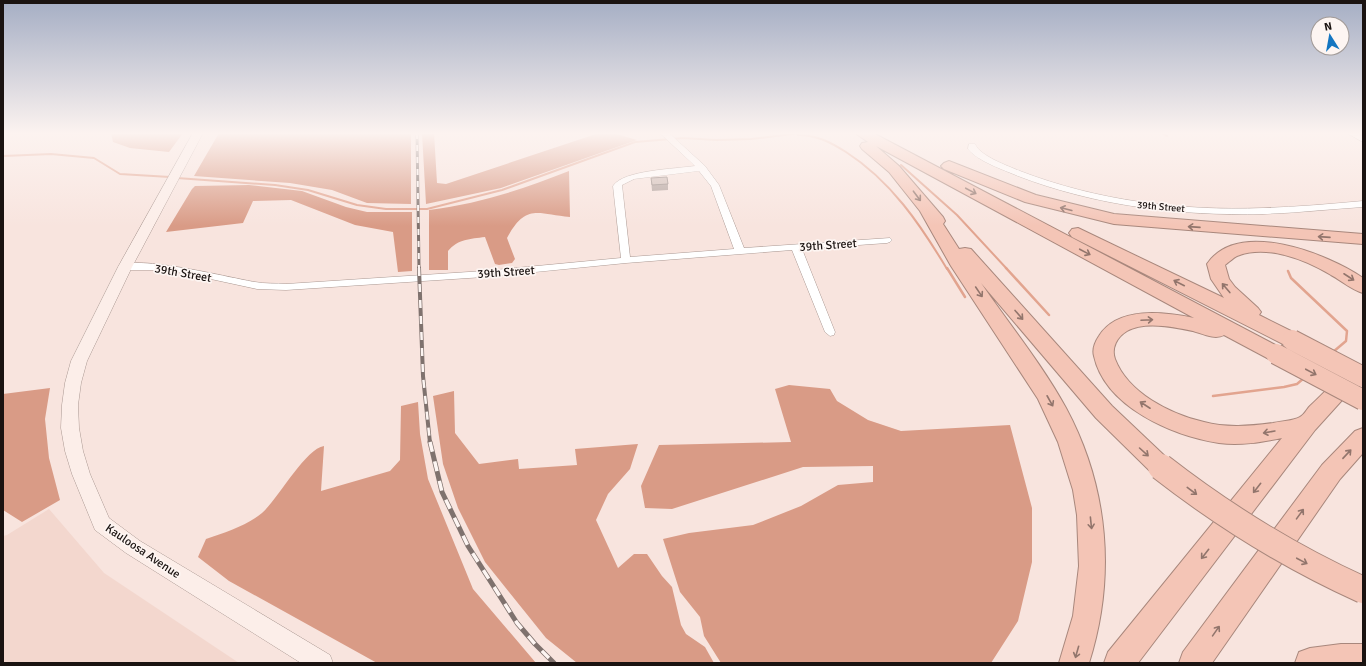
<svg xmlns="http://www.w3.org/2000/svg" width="1366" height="666" viewBox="0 0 1366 666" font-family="Signika,sans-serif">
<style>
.built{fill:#f3d7ce}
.forest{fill:#d99b86}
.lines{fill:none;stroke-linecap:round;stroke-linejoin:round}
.stream-far1{stroke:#e2a48f;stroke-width:2}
.stream{stroke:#e2a48f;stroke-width:2.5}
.street-casing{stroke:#ab9993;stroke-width:1}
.secondary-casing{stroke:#ab9993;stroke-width:1}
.highway-casing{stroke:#a8877c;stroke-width:2}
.street{fill:#fff;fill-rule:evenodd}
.secondary{fill:#fceee9;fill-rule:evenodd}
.highway{fill:#f4c5b6;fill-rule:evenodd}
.rail-far2-casing{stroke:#7f726e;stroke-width:3}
.rail-far1-casing{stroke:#7f726e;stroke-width:4}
.rail-casing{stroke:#7f726e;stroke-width:5}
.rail-far2{stroke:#fdf5f2;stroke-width:2;stroke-dasharray:6;stroke-linecap:butt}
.rail-far1{stroke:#fdf5f2;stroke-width:2.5;stroke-dasharray:8;stroke-linecap:butt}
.rail{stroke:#fdf5f2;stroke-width:3.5;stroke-dasharray:10;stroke-linecap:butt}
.highway-bridge-far1-casing{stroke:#a8877c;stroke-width:22;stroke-linecap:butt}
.highway-bridge-casing{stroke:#a8877c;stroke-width:28;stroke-linecap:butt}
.highway-bridge-far1{stroke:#f4c5b6;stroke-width:20}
.highway-bridge{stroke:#f4c5b6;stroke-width:26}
.wall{fill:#af9f9a}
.building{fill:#ccb9b3;stroke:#8f827d}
.oneway{stroke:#92756c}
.labels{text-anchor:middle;stroke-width:3.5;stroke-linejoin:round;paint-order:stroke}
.far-street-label{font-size:10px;fill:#1a1311;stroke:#fdf5f2}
.street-label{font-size:12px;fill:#1a1311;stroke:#fdf5f2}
</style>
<rect width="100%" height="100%" fill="#f8e4de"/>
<!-- built -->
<path class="built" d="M49 509 104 573 239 663H3V536L7 535Z"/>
<!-- forest -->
<path class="forest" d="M111 133H183L169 152 130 148 113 142Z
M219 133H411V204L367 203 332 190 290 183 194 176Z
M422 133H434L437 183 446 184 599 133H613L637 140 501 188 426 204Z
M569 171 570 217C537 214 526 203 507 238L515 259 512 263 499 265 495 264 485 237C470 239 458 239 448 251V270H429V210C481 203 521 190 569 171Z
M249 185 302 191 346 207 367 212H412V271L398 272 393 232 355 225 291 200 253 201 243 223 166 232 192 189 195 186Z
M789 385 830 389 837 401 868 420 901 431 1010 425 1032 508V562L1018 621 991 663H721L704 636 700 617 680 592 663 539 689 533 753 525 801 506 838 485 873 482V466L803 467 672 509 645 508 641 486 659 445 791 442 775 389Z
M50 388 45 419 49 458 60 500 22 522 3 510V394Z
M454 391 455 433 479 464 518 459 519 469 577 465 575 449 638 444 630 469 608 494 596 520 618 568 634 554H647L662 576 672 587 681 625 686 634 705 647 714 663H577L546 638 485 562 458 508 443 464 433 396Z
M418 402 420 434 428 479 473 589 536 663H377L229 581 198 557 206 539C226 532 246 526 262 513 278 499 305 449 324 446L321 491 390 471 400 460 401 406Z"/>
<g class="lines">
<!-- stream-far1 -->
<path class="stream-far1" d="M1162 133 1167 136
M798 135C817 135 830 142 846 152 891 181 920 224 947 269
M3 156 51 154 94 158 120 174 170 177
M901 165 957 215 1007 269
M177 178 275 185 308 190 357 205 386 209H427L502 190 635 142 683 138 716 140 751 139 800 133"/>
<!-- stream -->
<path class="stream" d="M947 268 965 297
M1006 268 1049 315
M1288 271 1291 278 1347 331 1346 341 1333 352
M1213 396 1284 387 1297 384 1304 378"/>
<defs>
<path id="street" d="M660 133H669L705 166 719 185 744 248 890 238 892 240 890 242 887 243 802 249 835 332 834 335 830 336 825 332 792 250 626 263 484 277 286 290 257 289 183 273 155 270H125L120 267C132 253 235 279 255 282 265 284 276 283 286 284L484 271 621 258 613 186C623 170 675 169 695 166ZM699 171 711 186 734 249 630 257 622 185 634 179Z
M1347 133H1357L1363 137V142Z
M969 144H975C980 156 1008 166 1020 171 1098 201 1180 211 1263 208 1297 207 1330 204 1363 201V207C1330 209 1296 213 1263 214 1180 216 1096 206 1018 176 1004 170 977 161 968 149Z"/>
<path id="secondary" d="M193 133H203L132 267 87 361 81 383 78 405 79 428 83 451 90 474 109 518 140 541 330 655 333 663H301L126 553 95 530 72 474 65 451 61 428 62 405 65 383 71 361 118 267Z"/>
<path id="highway" d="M855 133H873L1283 349 1286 354 1283 359 1276 361 1269 359 1224 335C1215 340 1203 334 1193 331 1173 327 1145 321 1127 331 1117 337 1111 348 1115 359 1128 393 1170 414 1204 422 1226 428 1250 426 1273 423 1281 421 1293 421 1300 417 1304 415 1307 409 1310 406 1322 395 1333 383 1344 372L1352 369 1360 372 1363 377 1315 430 1138 663H1104L1108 652 1282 438C1262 442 1240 446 1219 443 1173 436 1105 407 1094 356 1092 349 1095 342 1099 336 1118 306 1164 312 1194 318L876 146 899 166 943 217 945 221 943 224 959 249 965 248 971 249 1112 406 1169 460 1173 467 1169 474 1161 477 1153 474 1096 418 981 283C1009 324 1042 364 1066 408 1109 488 1116 578 1089 663H1059L1073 616 1079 566 1077 515 1073 490 1058 442 1038 399 951 266 920 211 889 172 862 149 860 146 862 143 868 142Z
M949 161 1036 195 1114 214 1363 234V244L1114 224 1025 202 944 169 941 166 944 163Z
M1078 228 1224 298 1211 279 1207 264C1238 218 1328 254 1363 278V293C1352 290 1342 281 1331 275 1306 260 1267 244 1237 256 1233 258 1229 262 1225 265L1229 279 1235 287 1258 308 1261 312 1259 315 1299 335 1302 340 1299 345 1292 347 1285 345 1072 237 1069 233 1072 229Z
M1363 428V453L1340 479 1212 663H1179L1183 652 1322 465 1355 431Z
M1341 644H1363V663H1295L1299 652 1310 648Z"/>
</defs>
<!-- street casing -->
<use href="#street" class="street-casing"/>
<!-- secondary casing -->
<use href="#secondary" class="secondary-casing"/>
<!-- highway casing -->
<use href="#highway" class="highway-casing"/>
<!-- street -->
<use href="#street" class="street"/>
<!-- secondary -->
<use href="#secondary" class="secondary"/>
<!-- highway -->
<use href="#highway" class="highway"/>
<defs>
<path id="rail-far2" d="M417 133 419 269"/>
<path id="rail-far1" d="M419 268 423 376 430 443"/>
<path id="rail" d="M430 442 442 492 468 546 517 623 535 644 554 663"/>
</defs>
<!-- rail-far2 casing -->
<use href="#rail-far2" class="rail-far2-casing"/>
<!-- rail-far1 casing -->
<use href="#rail-far1" class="rail-far1-casing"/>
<!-- rail casing -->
<use href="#rail" class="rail-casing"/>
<!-- rail-far2 -->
<use href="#rail-far2" class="rail-far2"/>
<!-- rail-far1 -->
<use href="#rail-far1" class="rail-far1"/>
<!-- rail -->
<use href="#rail" class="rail"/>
<defs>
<path id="highway-bridge-far1" d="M1292 340 1363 377
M1276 354 1363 400"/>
<path id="highway-bridge" d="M1161 467C1224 516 1290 557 1363 590"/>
</defs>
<!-- highway-bridge-far1 casing -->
<use href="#highway-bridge-far1" class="highway-bridge-far1-casing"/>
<!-- highway-bridge casing -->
<use href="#highway-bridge" class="highway-bridge-casing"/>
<!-- highway-bridge-far1 -->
<use href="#highway-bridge-far1" class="highway-bridge-far1"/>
<!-- highway-bridge -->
<use href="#highway-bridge" class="highway-bridge"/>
</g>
<!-- wall -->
<path class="wall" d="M651 178 668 184V190L652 191Z"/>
<!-- building -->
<path class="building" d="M667 177 668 184 652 185 651 178Z"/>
<!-- one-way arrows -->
<defs><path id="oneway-shaft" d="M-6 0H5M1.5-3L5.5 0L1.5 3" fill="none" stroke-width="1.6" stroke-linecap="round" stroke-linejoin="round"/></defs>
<g class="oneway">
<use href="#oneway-shaft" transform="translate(971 191) rotate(28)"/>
<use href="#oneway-shaft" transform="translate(917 196) rotate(53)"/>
<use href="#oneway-shaft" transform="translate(1066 209) rotate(-166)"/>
<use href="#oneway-shaft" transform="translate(1194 227) rotate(-176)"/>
<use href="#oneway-shaft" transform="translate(1324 237) rotate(-176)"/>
<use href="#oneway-shaft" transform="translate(1085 252) rotate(28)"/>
<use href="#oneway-shaft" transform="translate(1349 277) rotate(33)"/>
<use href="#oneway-shaft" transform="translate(1179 283) rotate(-153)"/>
<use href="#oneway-shaft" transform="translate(1226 288) rotate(-130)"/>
<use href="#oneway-shaft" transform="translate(979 292) rotate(56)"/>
<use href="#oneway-shaft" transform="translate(1019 315) rotate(49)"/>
<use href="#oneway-shaft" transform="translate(1147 320) rotate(-3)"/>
<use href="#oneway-shaft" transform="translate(1311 372) rotate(28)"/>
<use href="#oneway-shaft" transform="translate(1050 401) rotate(61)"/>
<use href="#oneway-shaft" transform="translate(1145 405) rotate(-147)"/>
<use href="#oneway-shaft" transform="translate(1269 432) rotate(170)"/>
<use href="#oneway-shaft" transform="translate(1144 452) rotate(42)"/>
<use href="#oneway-shaft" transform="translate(1347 454) rotate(-47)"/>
<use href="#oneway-shaft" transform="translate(1257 488) rotate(128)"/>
<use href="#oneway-shaft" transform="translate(1192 491) rotate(37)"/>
<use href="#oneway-shaft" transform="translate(1300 514) rotate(-54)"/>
<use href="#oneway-shaft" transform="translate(1091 523) rotate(84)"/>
<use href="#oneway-shaft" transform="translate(1205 554) rotate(128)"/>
<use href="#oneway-shaft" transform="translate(1302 561) rotate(28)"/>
<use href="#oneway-shaft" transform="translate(1216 631) rotate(-55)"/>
<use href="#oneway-shaft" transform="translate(1077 652) rotate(106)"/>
</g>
<!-- sky -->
<linearGradient id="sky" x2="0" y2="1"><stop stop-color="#a5aec4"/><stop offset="0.59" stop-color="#fcf3f0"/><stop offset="1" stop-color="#fcf3f0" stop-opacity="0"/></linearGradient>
<rect width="1366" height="226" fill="url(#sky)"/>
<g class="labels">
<!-- far-street labels -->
<g class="far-street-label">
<text transform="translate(1161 206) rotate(5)" y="4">39th Street</text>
</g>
<!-- street labels -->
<g class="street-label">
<text transform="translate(828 245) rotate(-4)" y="4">39th Street</text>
<text transform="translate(506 272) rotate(-4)" y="4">39th Street</text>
<text transform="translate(183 273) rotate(10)" y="4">39th Street</text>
<text transform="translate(143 551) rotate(34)" y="4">Kauloosa Avenue</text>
</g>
</g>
<!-- border -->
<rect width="1366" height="666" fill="none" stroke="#1a1311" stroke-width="8"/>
<!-- north arrow -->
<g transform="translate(1330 36) rotate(349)"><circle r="19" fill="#fdf5f2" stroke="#a29b98"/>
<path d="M0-3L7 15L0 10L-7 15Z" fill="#1375c1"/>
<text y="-6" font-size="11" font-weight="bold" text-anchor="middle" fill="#1a1311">N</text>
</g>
</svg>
